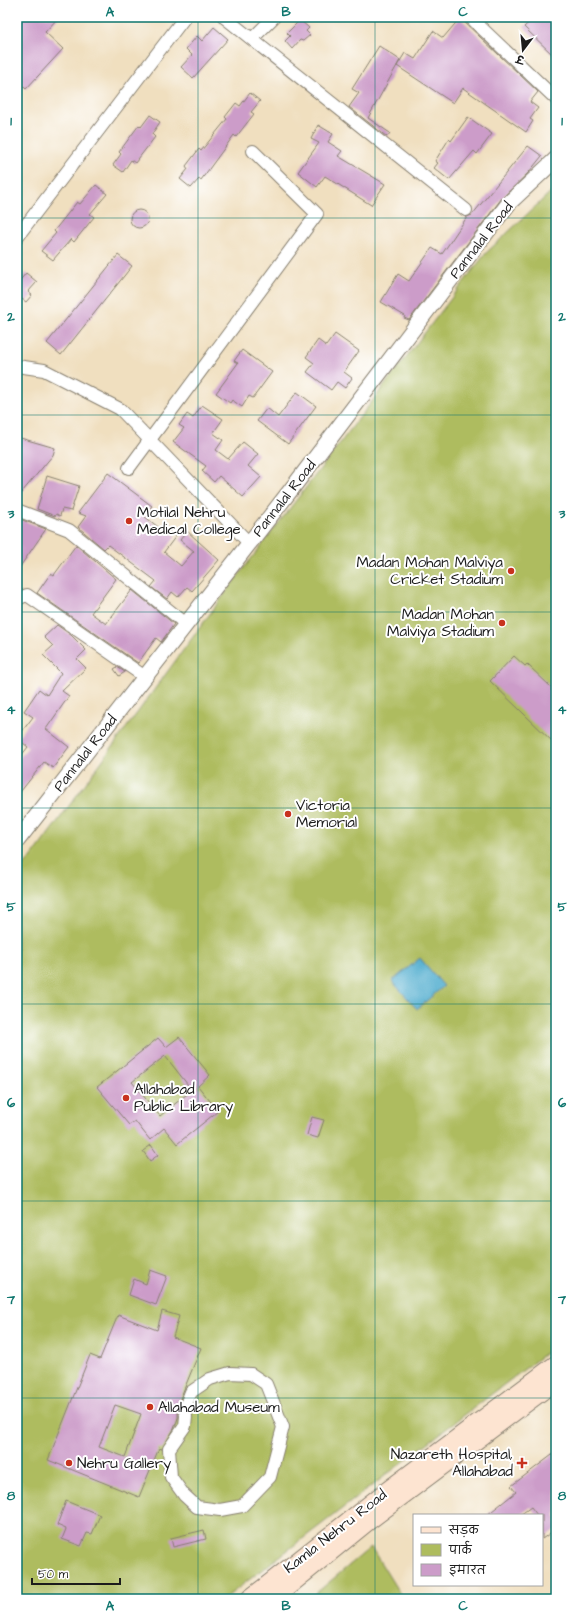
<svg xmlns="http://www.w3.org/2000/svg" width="573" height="1616" viewBox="0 0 573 1616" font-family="'Architects Daughter','Playpen Sans Deva',sans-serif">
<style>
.green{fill:#aebc5e;stroke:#656c3d}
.water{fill:#51adcf;stroke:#366476}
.building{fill:#cc9cc9;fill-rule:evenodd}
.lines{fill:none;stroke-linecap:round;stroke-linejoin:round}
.minor-casing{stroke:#867e6e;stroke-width:14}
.tertiary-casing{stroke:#867e6e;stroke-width:17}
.secondary-casing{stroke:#867e6e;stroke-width:19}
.minor{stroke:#fff;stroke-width:12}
.tertiary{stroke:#fff;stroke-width:15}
.secondary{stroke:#fde4d1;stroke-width:17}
.grid{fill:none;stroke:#0f766e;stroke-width:1;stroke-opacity:0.55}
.poi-dot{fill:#c8321e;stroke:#fff;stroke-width:1.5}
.labels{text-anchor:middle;stroke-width:4;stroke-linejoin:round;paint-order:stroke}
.street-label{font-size:15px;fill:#1c1c1c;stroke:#fff}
.poi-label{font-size:15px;fill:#1c1c1c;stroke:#fff;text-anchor:start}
.neatline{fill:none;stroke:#0f766e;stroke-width:1.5}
.grid-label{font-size:13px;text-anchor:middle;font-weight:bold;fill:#0f766e}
</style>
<rect width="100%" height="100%" fill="#fff"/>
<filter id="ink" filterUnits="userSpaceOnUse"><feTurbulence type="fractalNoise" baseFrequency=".025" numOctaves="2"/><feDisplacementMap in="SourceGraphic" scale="8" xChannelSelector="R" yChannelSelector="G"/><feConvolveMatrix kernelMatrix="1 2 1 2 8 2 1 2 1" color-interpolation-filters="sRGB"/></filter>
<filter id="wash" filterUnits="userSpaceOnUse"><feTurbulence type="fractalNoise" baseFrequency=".012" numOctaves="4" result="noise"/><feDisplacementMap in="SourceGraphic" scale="16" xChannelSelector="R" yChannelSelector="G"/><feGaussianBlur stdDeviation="0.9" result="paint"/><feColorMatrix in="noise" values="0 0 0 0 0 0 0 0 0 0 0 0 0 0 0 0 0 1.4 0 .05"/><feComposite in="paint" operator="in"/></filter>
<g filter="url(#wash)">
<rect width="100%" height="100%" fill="#f0dfbf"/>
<!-- green -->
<path class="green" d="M556 187V1345L224 1599H17V873L30 859 231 585 486 253Z
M371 1547 403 1599H309Z"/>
<!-- water -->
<path class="water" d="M420 958 444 986 417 1009 392 981Z"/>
<g id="blocks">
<!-- building -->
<path class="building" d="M17 17H59L45 32 63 49 26 89 17 81Z
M535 17H556V58L524 27Z
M460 18 538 92 530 102 538 108 530 119 533 121 526 132 463 88 453 103 397 66 405 53 415 59 433 31 443 38Z
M300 20 309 28 306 31 310 35 303 41 300 40 292 49 285 41 290 36 287 33Z
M214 27 228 39 193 78 181 67 192 55 186 49 197 36 202 41Z
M379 46 400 60 368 118 390 133 387 137 349 107 359 93 352 89Z
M250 93 260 101 251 112 254 114 236 137 234 135 201 180 199 179 191 188 180 179 188 169 186 166 199 149 201 151 227 119 225 117 236 103 240 106Z
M150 115 160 122 152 134 155 137 135 163 131 160 123 172 113 165 121 154 119 152 139 125 141 127Z
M468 117 492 134 477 154 474 151 449 180 434 168 438 163 435 161 449 139 451 141Z
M318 125 333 134 328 142 342 151 338 156 385 184 371 205 325 176 317 187 298 172 319 143 311 139Z
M528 146 542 156 529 172 502 198 409 320 404 318 405 316 381 302 398 274 409 281 432 248 442 254 467 217 472 215Z
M96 185 107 194 90 214 94 217 74 242 71 239 53 260 41 251 56 233 54 231 77 202 80 204Z
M130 219a9 9 0 1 1 18 0a9 9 0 1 1-18 0Z
M118 255 132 266 61 355 47 343Z
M26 273 37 282 28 292 32 295 26 302 22 299 17 306V284Z
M335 334 359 351 344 372 352 378 345 388 337 382 331 390 307 372 314 363 306 357 318 340 326 346Z
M242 350 272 372 253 398 249 396 242 407 232 400 230 403 216 393 238 363 234 361Z
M297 392 316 406 288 444 257 421 267 408 278 417Z
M202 405 223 419 213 433 223 440 216 450 228 459 243 442 258 454 248 466 261 477 243 497 219 476 214 482 202 471 206 466 173 442 184 428 179 425 187 414 193 418Z
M17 437 55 448 53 455 17 498Z
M108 473 152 506 144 516 162 530 164 527 176 536 164 552 181 566 194 551 180 540 187 531 219 560 192 591 187 587 178 597 172 592 167 599 151 587 156 581 108 545 104 549 78 527 86 516 78 513Z
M47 476 79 486 71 511 62 509 60 516 56 514 55 516 37 509Z
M17 518 46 529 17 571Z
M76 545 116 579 91 613 106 624 132 590 174 624 161 642 156 638 138 663 37 593 51 573 54 575Z
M57 625 71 635 86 650 77 659 86 668 62 691 69 696 46 729 69 747 53 768 44 762 17 796V761L28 747 17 738 33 717 24 711 39 689 47 695 61 673 43 655 53 646 44 637Z
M514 656 525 666 527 664 552 688 551 690 556 695V745L490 681Z
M117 667 125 672 119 676 114 669Z
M179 1037 210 1075 198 1086 218 1111 177 1144 164 1128 150 1140 135 1121 129 1125 97 1087 158 1038 166 1047ZM165 1056 192 1090 160 1116 132 1082Z
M312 1117 324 1120 318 1138 307 1135Z
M151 1145 158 1155 150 1161 143 1151Z
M150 1270 167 1276 156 1305 129 1295 134 1279 146 1284Z
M162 1311 179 1316 173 1337 201 1348 178 1404V1418L174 1429 162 1449 159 1448 139 1497 48 1460 90 1355 100 1359 118 1315 157 1330ZM115 1405 141 1414 125 1457 99 1447Z
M556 1452V1529L542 1539V1515H537L531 1507 520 1515H487L516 1492 511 1486Z
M66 1501 100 1515 92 1534 87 1533 81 1546 62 1539 66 1529 57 1525Z
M204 1530 206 1539 173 1547 171 1538Z"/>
</g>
</g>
<g filter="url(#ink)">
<use href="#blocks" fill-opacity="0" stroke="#867e6e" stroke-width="1"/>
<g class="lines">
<defs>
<path id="minor" d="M224 17 466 210
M470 17 556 99
M252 39 274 17
M17 237 185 17
M17 366 44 370 120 409 249 543
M129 468 317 214 253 151
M17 510 69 530 186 624
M17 599 27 595 145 677
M230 1373 251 1374 266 1384 283 1427 270 1477 242 1506 220 1510 197 1507 184 1495 171 1477 169 1449 185 1426 186 1416 185 1407 191 1392 210 1379Z"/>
<path id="tertiary" d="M17 841 290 491 509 203 556 159"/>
<path id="secondary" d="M249 1599 385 1492 556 1364
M273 1599 369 1521 556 1381"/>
</defs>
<!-- minor casing -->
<use href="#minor" class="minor-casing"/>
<!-- tertiary casing -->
<use href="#tertiary" class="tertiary-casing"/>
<!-- secondary casing -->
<use href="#secondary" class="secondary-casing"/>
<!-- minor -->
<use href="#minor" class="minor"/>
<!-- tertiary -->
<use href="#tertiary" class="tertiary"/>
<!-- secondary -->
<use href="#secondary" class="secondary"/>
</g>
</g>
<!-- grid -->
<path class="grid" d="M198 17V1599M375 17V1599M17 218H556M17 415H556M17 612H556M17 808H556M17 1004H556M17 1201H556M17 1398H556"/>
<!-- markers -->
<g class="poi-dot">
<circle cx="129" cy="521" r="4"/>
<circle cx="511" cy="571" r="4"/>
<circle cx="502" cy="623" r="4"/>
<circle cx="288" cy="814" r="4"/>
<circle cx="126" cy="1098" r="4"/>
<circle cx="150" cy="1407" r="4"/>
<circle cx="69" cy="1463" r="4"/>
<path d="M520 1457h4v4h4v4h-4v4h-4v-4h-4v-4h4z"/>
</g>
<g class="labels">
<!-- street labels -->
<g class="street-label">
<text transform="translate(481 240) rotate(-52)" y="5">Pannalal Road</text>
<text transform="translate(284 498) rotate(-52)" y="5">Pannalal Road</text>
<text transform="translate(85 753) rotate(-52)" y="5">Pannalal Road</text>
<text transform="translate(335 1531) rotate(-38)" y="5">Kamla Nehru Road</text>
</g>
<!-- poi labels -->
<g class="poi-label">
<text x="137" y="517">Motilal Nehru<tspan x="137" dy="17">Medical College</tspan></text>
<text x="503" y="567" text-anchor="end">Madan Mohan Malviya<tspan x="503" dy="17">Cricket Stadium</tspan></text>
<text x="494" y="619" text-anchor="end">Madan Mohan<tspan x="494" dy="17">Malviya Stadium</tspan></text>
<text x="296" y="810">Victoria<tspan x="296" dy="17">Memorial</tspan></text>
<text x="134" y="1094">Allahabad<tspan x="134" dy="17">Public Library</tspan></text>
<text x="158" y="1412">Allahabad Museum</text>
<text x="513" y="1459" text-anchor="end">Nazareth Hospital,<tspan x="513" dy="17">Allahabad</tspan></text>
<text x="77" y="1468">Nehru Gallery</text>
</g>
</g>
<!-- margin -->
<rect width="573" height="1616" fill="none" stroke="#fff" stroke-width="44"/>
<!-- legend -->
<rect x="413" y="1514" width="130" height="72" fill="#ffffff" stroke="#a4a4a4"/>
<rect x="421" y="1527" width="20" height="6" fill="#fde4d1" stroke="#a4a4a4"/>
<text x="449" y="1534" font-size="12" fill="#1c1c1c">सड़क</text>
<rect x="421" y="1544" width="20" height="12" fill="#aebc5e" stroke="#a4a4a4"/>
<text x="449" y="1554" font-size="12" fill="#1c1c1c">पार्क</text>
<rect x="421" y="1564" width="20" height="12" fill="#cc9cc9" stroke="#a4a4a4"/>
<text x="449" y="1574" font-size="12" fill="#1c1c1c">इमारत</text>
<!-- north arrow -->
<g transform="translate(523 50) rotate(196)" stroke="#ffffff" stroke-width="3" paint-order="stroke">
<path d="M0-3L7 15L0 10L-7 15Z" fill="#1c1c1c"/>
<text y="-6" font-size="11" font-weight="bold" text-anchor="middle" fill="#1c1c1c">उ</text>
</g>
<!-- scale -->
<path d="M32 1578v6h88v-6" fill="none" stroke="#1c1c1c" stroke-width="2"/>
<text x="38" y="1578" font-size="12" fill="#1c1c1c" stroke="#ffffff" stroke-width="3" paint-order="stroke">50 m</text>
<rect x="22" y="22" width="529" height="1572" class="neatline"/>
<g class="grid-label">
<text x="110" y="16">A</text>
<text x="286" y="16">B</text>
<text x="463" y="16">C</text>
<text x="11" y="125">1</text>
<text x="562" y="125">1</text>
<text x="11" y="321">2</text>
<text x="562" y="321">2</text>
<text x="11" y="518">3</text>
<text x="562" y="518">3</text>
<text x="11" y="714">4</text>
<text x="562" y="714">4</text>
<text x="11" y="911">5</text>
<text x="562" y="911">5</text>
<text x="11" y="1107">6</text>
<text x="562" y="1107">6</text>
<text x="11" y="1304">7</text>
<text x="562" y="1304">7</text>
<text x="11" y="1500">8</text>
<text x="562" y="1500">8</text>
<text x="110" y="1610">A</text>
<text x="286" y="1610">B</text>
<text x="463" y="1610">C</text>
</g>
</svg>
